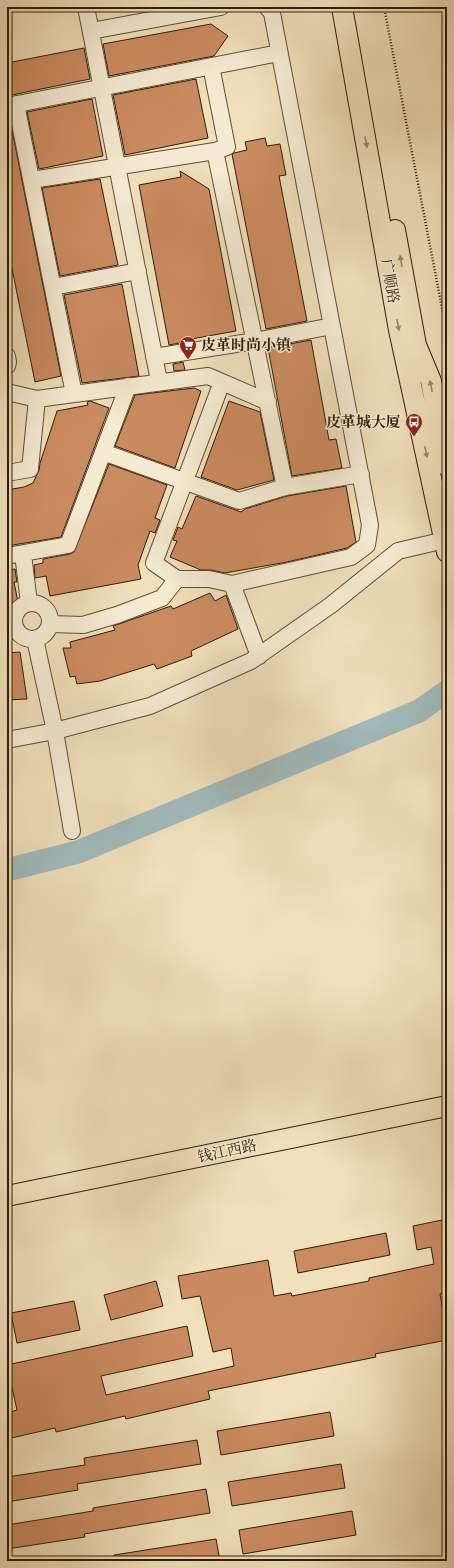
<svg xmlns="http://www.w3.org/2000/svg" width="454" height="1568" viewBox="0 0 454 1568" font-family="'Old Standard TT','Noto Serif SC',serif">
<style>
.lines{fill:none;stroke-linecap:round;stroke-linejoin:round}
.river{stroke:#a0babc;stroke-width:23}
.building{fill:#cb8b60;stroke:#2e1c08}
.minor-casing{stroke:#5e4d35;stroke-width:18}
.major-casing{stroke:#2e1c08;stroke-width:22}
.path{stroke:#2e1c08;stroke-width:2.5;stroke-dasharray:1 2;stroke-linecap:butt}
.minor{stroke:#f5ebd3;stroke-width:16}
.major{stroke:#f0e0bb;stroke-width:20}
.oneway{fill:#99886a}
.labels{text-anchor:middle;stroke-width:3;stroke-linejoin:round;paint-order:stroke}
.street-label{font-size:15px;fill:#2e1c08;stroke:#f5ebd3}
.poi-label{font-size:15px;font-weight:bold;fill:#2e1c08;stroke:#f5ebd3;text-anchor:start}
</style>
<rect width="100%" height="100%" fill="#f0e0bb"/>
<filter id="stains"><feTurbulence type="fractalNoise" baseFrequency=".005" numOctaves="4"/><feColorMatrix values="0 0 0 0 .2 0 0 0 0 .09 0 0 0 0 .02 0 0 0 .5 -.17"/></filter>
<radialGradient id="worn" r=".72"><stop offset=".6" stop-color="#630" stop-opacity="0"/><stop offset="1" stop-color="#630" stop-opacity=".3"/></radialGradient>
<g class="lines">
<!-- river -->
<path class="river" d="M7 870 78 852 419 711 447 691"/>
</g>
<!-- building -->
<path class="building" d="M211 24 228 36 214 56 109 76 103 44Z
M84 48 90 79 7 96V63Z
M196 79 208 138 125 155 113 95Z
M92 99 103 156 39 169 27 112Z
M7 115H9L61 376 35 382 7 244Z
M265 138 267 146 280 144 286 175 279 176 307 321 266 329 232 154 234 153 247 150 245 142Z
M180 171 209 189 236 331 180 341V343L169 345 139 185 181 177Z
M100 179 118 265 60 276 42 188Z
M122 284 139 376 82 383 64 295Z
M311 340 329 440 336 439 342 468 292 476 268 348Z
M183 362 185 370 174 371 173 364Z
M194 388 201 391 175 468 115 446 135 395Z
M90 401 109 408 61 537 7 546V490L24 487 33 483 39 470 40 463 57 411 88 405 87 402Z
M229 401 260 412 274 480 237 490 201 477Z
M109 464 167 485 155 518 160 520 155 533 150 531 138 565 141 579 50 596 46 576 35 578 34 565 43 563V559L70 554 74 552Z
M346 486 356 542 347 548 287 562 225 573 211 570H201L170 557 177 541 173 540 178 527 182 529 196 496 241 512 245 509 287 496Z
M15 569 17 582H14L18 602 7 603V570Z
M210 593 215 601 226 595 238 629 191 651 192 656 157 669 154 664 100 681 77 684 75 676 70 677 63 648H71L70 642 115 630 113 626 171 606 173 609Z
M20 652 27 699 7 700V653Z
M447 1219V1292L440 1294 447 1332V1340L375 1354 376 1357 208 1391 210 1399 126 1419 125 1416 56 1432 55 1428 7 1439V1413L17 1410 7 1365 187 1326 193 1356 101 1376 106 1395 234 1366 231 1348 213 1352 200 1296 182 1299 178 1276 268 1260 274 1296 291 1293 292 1296 369 1281V1278L434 1264 431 1247 417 1250 413 1226Z
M386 1233 390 1255 298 1273 294 1251Z
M156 1281 163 1306 111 1320 104 1295Z
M74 1301 80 1330 17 1343 11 1313Z
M330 1412 334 1436 221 1455 217 1431Z
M197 1440 201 1464 77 1484 78 1490 7 1502V1477L85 1465 84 1458Z
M341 1464 345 1488 232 1506 228 1482Z
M206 1489 210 1513 84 1534 85 1537 7 1549V1525L93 1511V1508Z
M352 1511 356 1535 243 1554 239 1530Z
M216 1539 220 1561H115L114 1555Z"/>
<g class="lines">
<defs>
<path id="minor" d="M86 7 159 381
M91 31 221 7
M211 66 227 147 215 151 285 487
M16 104 74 394
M7 106 279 53
M32 180 215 151
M53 287 138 271
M7 356 8 362 7 366
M154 357 255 341 332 326
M222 382 268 402
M7 392 37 399 208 376 222 382 154 563 177 579H209L232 584 259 656
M103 452 239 501 285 487 361 474
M7 473 30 469 37 399
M23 554 29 603
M7 556 68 545 128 386
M232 584 351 557 367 545 370 525 272 13 267 7
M14 621a18 18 0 1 1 36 0a18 18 0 1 1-36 0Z
M51 624 83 625 117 615 162 598 177 579
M35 639 55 731 72 831
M7 740 55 731 150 706 251 661 331 605 398 551 445 540"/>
<path id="major" d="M342 7 399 330 447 552
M395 230 416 345 431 381 447 466
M7 1196 447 1106"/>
</defs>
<!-- minor casing -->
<use href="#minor" class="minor-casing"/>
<!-- major casing -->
<use href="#major" class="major-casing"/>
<!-- path -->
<path class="path" d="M384 7 447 334"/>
<!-- minor -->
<use href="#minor" class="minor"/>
<!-- major -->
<use href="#major" class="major"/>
</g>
<!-- one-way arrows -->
<defs><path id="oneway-solid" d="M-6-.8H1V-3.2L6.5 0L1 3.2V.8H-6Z"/></defs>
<g class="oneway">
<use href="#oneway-solid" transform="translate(366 142) rotate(80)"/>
<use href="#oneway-solid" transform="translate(401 261) rotate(-100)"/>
<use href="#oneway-solid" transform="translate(398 325) rotate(79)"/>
<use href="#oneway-solid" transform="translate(431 386) rotate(-102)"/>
<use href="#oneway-solid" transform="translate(426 452) rotate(78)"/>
</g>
<!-- icons -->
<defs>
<symbol id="supermarket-pin" viewBox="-11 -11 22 30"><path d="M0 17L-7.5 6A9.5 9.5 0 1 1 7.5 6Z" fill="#8f2418" stroke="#f5ebd3"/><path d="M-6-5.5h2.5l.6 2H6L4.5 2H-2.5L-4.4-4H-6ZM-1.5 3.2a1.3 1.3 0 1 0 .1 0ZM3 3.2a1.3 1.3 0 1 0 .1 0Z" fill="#fff"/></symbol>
<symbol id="bus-pin" viewBox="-11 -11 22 30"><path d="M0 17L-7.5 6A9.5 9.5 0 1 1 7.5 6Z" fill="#8f2418" stroke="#f5ebd3"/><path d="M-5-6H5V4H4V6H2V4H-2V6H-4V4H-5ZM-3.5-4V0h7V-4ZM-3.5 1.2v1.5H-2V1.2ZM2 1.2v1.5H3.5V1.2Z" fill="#fff"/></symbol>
</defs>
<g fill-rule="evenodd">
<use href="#supermarket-pin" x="178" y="335" width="20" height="27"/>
<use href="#bus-pin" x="404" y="412" width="20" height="27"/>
</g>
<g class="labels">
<!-- street labels -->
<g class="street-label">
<text transform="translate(390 281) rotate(80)" y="5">广顺路</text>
<text transform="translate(227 1151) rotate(-12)" y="5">钱江西路</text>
</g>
<!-- poi labels -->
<g class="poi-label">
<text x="201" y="350">皮革时尚小镇</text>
<text x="401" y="427" text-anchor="end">皮革城大厦</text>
</g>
</g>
<!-- margin -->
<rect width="454" height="1568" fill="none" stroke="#f0e0bb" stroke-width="24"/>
<rect x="8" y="8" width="438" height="1552" fill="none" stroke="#2e1c08" stroke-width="2"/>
<rect x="12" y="12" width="430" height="1544" fill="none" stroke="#2e1c08"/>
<rect width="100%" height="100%" filter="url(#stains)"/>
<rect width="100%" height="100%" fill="url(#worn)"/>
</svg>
